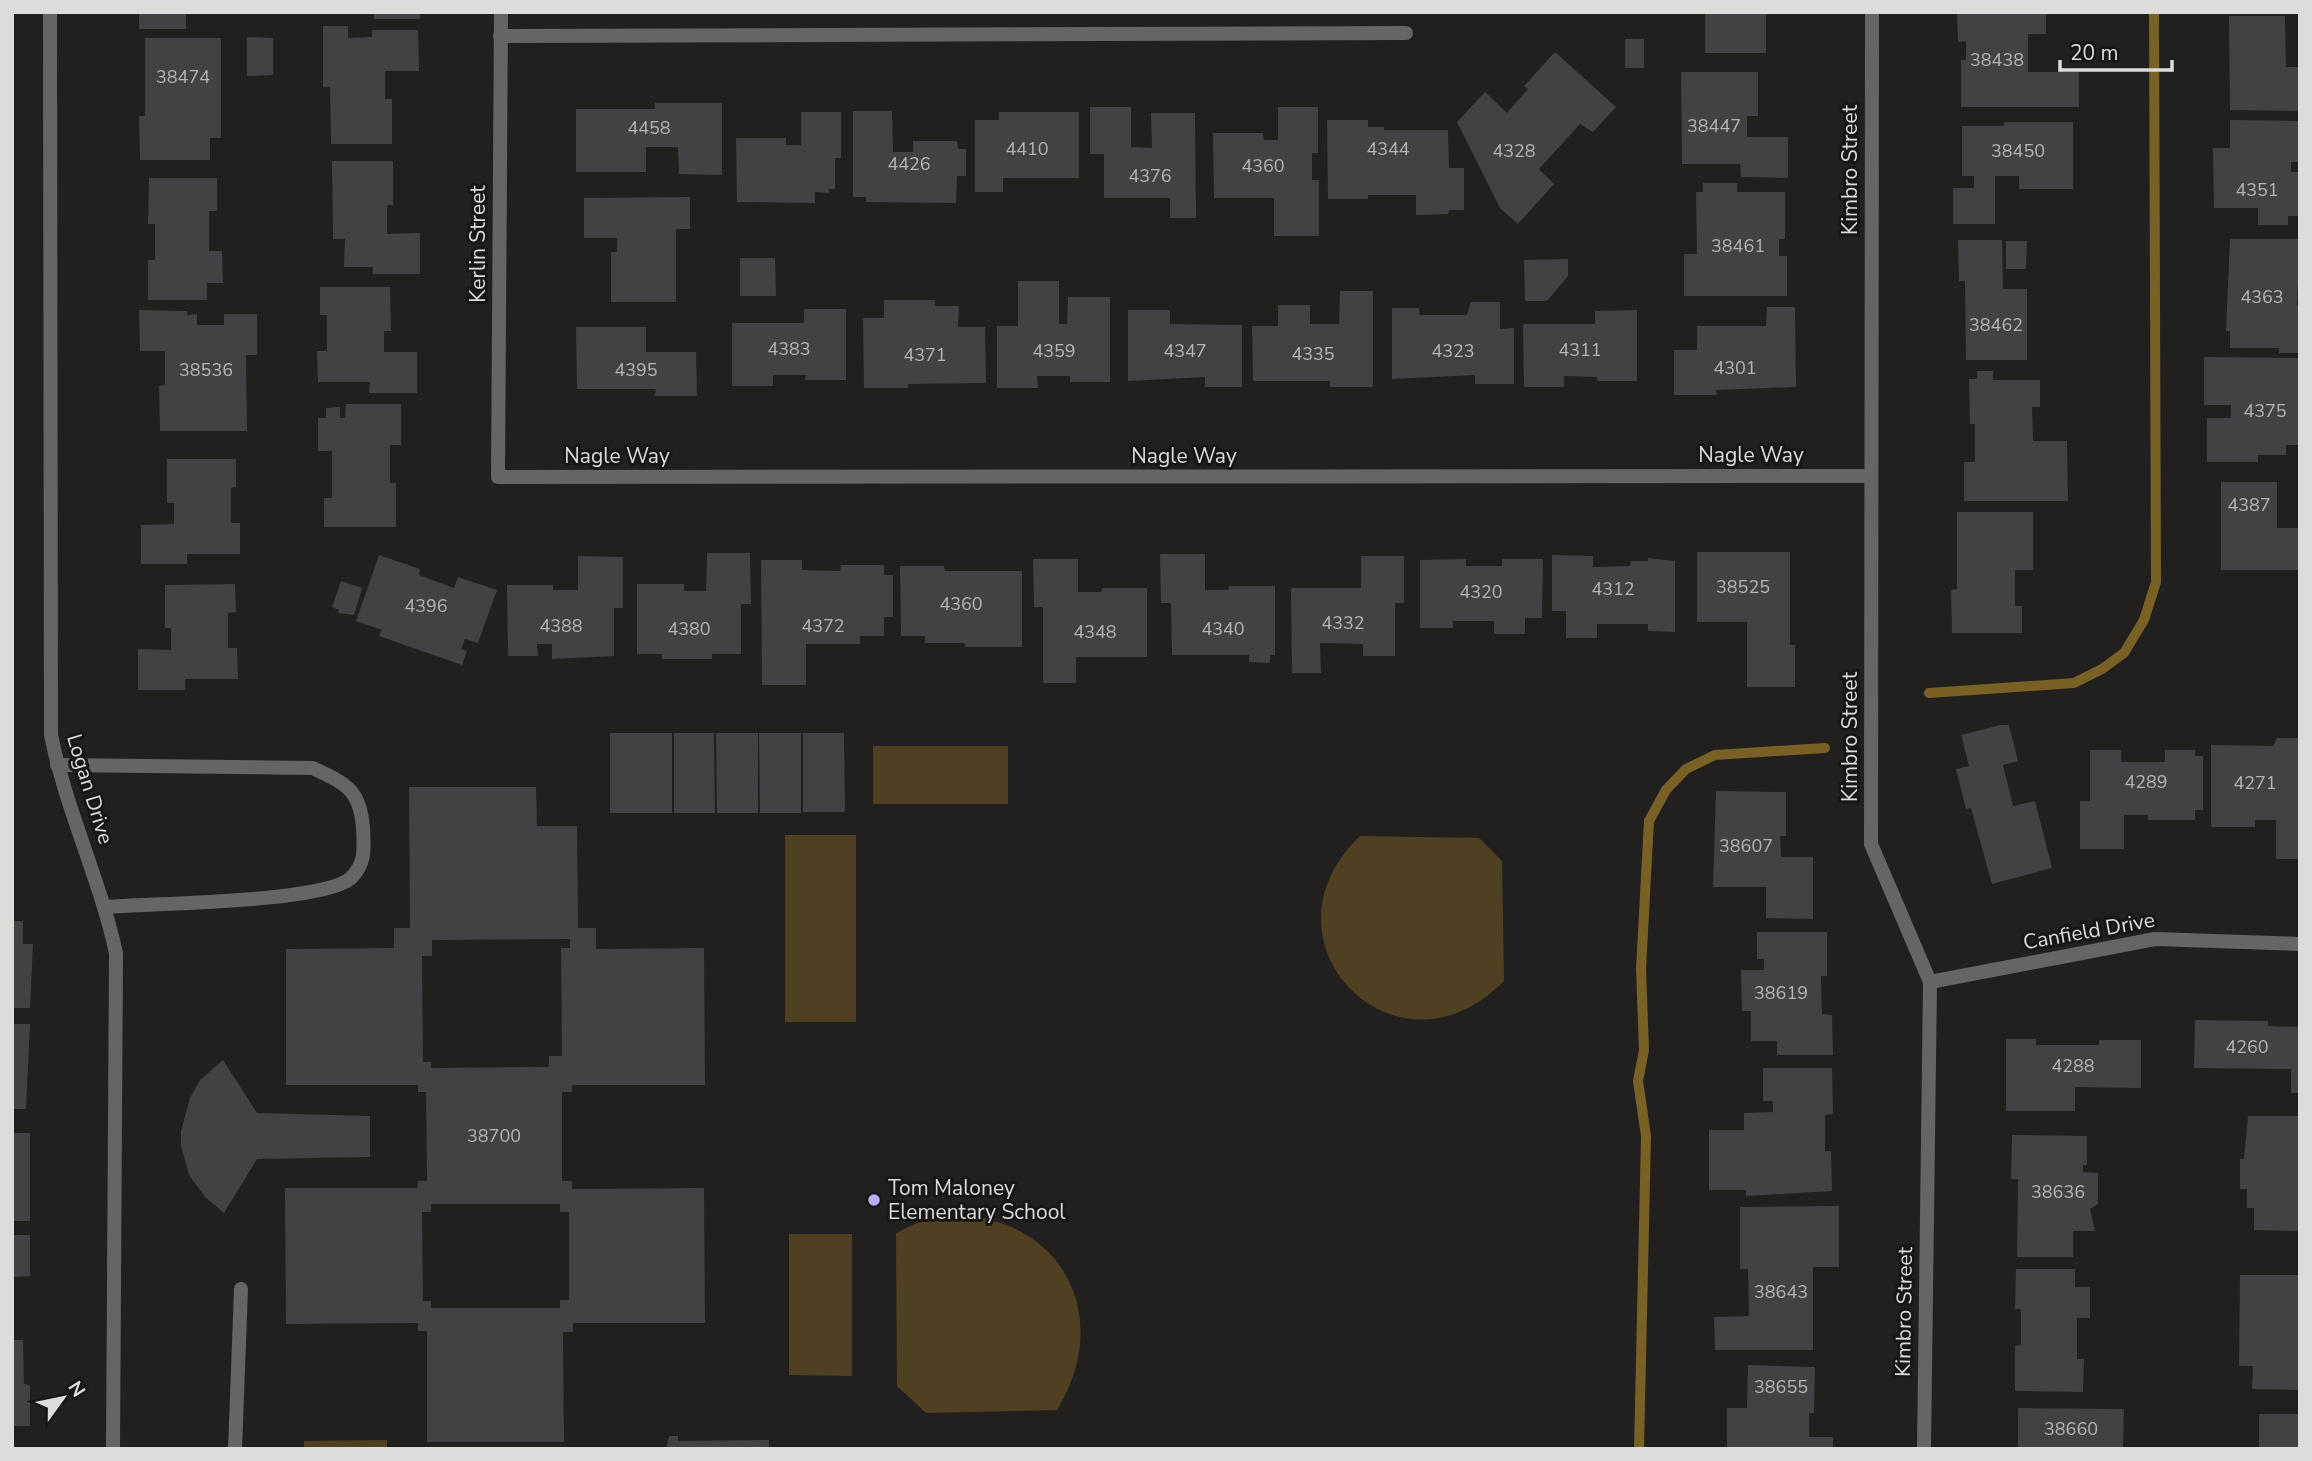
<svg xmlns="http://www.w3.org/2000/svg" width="2312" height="1461" viewBox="0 0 2312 1461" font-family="'Nunito Sans',sans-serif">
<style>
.green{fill:#4f4021}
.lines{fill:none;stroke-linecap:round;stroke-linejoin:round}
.stream{stroke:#796024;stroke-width:10}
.building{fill:#424144;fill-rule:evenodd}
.service{stroke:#656564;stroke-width:14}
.minor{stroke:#656564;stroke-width:14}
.poi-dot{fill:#b8abf7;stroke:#181715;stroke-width:2.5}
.labels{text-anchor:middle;stroke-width:6;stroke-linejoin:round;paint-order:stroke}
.number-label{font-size:18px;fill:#b6b5b5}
.street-label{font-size:21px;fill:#dddcdb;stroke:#181715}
.poi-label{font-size:21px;fill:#dddcdb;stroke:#181715;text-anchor:start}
</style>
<rect width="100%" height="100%" fill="#21201e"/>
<!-- green -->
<path class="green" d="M873 746H1008V804H873Z
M785 835H856V1022H785Z
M1360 836 1479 838 1502 861 1504 981C1397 1091 1250 941 1360 836Z
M963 1215C1069 1225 1111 1322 1057 1410L926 1413 897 1386 896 1233 917 1223Z
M789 1234H852V1376L789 1375Z
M387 1440V1449H304V1441Z"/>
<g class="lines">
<!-- stream -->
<path class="stream" d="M1929 693 2074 683 2102 669 2124 653 2144 620 2156 582 2154 12
M1639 1449 1646 1136 1638 1081 1644 1050 1641 969 1649 821 1666 790 1686 769 1715 755 1825 748"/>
</g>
<!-- building -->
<path class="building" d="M139 12H186V29H139Z
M374 12H420V19H374Z
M1705 12H1766V53H1705Z
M1957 12H2046V34H2028V72H2079V107H1961V60H1966V41L1958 42Z
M2229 16H2285L2286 67H2300V111L2230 110Z
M323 26H348V38L372 37V30H418L419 71H385V99H392V144H331L330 87H323Z
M247 37 273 38V75L247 76Z
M145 38H221V138H210V160H140L139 116H145Z
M1625 39H1644V68H1625Z
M1555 52 1616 107 1593 132 1580 124 1539 169 1554 184 1518 224 1500 208 1457 122 1485 92 1507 113 1528 89 1524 86Z
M1681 72H1758V116H1747V137H1788V178L1741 177 1740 164H1682Z
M655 103H722V175L679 174 678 147H646V172H576V109H655Z
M1090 107H1131V147L1152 148 1151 113H1195L1196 218H1170V198H1104V154H1090Z
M1278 107H1318V153H1312V180H1319V236H1274V198H1214L1213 133H1263L1264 140H1278Z
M853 111H892L893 152H913V141H957L958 149H966V176H957L956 203 866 202V197H853Z
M801 112H841V158H835V189H829V193L815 192V203L737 202 736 138H786V145H801Z
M999 112H1079V178H1003V192H975V120H999Z
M1327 120H1368V127H1384V130H1448L1449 168H1464V210H1449L1448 214 1416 215V195H1368V199H1328Z
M2230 120 2300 121V162H2291V172H2300V216H2288V225H2258V208H2214L2213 148H2230Z
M2004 122H2073V189H2019V176H1995V224H1953V188H1974V176H1962V126H2004Z
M332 161H393V205H387V234L420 233V274H373V267H344L345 239H333Z
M149 178H217V211H209V251H222L223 283H207V300H148V260H155V224H148Z
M1703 183H1737V192H1785V239H1779V256H1787V296H1684V254H1697L1696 192H1703Z
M690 197V229H676V302H611V252H617V238H584V198Z
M2230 239H2300L2297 305H2300V353H2279V348H2230V331H2226Z
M1958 240H2002L2003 289H2027V360H1966L1965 281H1959Z
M2006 241H2027L2026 269H2006Z
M740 258H775L776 296H740Z
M1568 259V276L1547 301H1525L1524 260Z
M1018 281H1059V324H1067L1068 297H1110V382H1070V376H1037L1038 388H997V326H1018Z
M320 287H390L391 331H384V352H417V393H369L370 382H318L317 351H327V315H320Z
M1340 291H1373V387H1330V381H1253L1252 326H1278V305H1310V324H1339Z
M884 300H935V306H959L958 327H985L986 383 908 384V388H864L863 318H884Z
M1471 302H1500V329L1514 328V384H1475V375L1392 379V308H1419V315H1467Z
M1767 307H1795L1796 387 1716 390 1717 395H1674V350H1697V326H1766Z
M804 309H846V380H805L806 375H773V386H732V323H804Z
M139 310 187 311V315L197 314V325H224V314H257V355H246L247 431H160L159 386 165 385V351H140Z
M1128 310H1170V324L1242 325V387H1205V377L1128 381Z
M1637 310V381H1597V377L1564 376V387H1524L1523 324H1595V311Z
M576 327H646V352H696L697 396H655L656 389H577Z
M2204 357 2300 358V445H2286V455H2258V462H2207V418H2231V405H2204Z
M1977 371H1993V380H2040V407H2032L2033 441H2067L2068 501H1964V462H1975V424H1970L1969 379H1977Z
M346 404H401V445H390V483H396V527H324V498H332V451H318V418H326V408L340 407V418H345Z
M167 459H236V487L231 488V523H240V554H187V564H141V525L174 524V503H167Z
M2221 482H2277V528H2300V570H2221Z
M1957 512H2033V570H2015V606H2022V633H1952L1951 590 1957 589Z
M1697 552H1790V645H1795V687H1747V622H1697Z
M707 553H750L751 604H741V654H712V659H662V654H637V584H684V591H706Z
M1160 554H1205V590H1229V586H1275V655H1270V663L1249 662V655H1172L1171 603H1161Z
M379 555 420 569 419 575 454 588 458 577 497 590 478 643 465 639 461 649 467 651 462 665 379 636 382 630 356 621Z
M1552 555 1593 556V567L1630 566 1631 561H1648V558L1675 561V632L1648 631V624H1597V638H1566V611H1552Z
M578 556 623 557V608H614V656L552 659V644H537L538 656H508L507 585H553V590H578Z
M1361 556H1404V603H1395V656H1363V644L1320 643 1321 673H1292L1291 588H1361Z
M1033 559H1078V592H1101L1102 588H1147V657H1076V683H1043V607H1034Z
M1466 559V566H1502V559H1543L1542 618H1525V634H1494V621H1453V628H1420V560Z
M761 560H802V570L840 571 841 565H884V575H893V617H884V636H860V644H806V685H762Z
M900 566H944L945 571H1022V647H965V643H925V636H901Z
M341 581 362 588 354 615 338 613 339 610 332 607Z
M235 584 236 612 228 613V648H237L238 679H185V690H138V649L171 650V628H165V585Z
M2000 725H2009L2018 761 2003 765 2013 806 2035 801 2052 868 1992 884 1971 808 1966 809 1956 769 1969 766 1961 735Z
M610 733H672V813H610Z
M674 733H714L715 813H674Z
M716 733H758V813H717Z
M759 733H801V813H760Z
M803 733H844L845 812H803Z
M2277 738H2300V859H2276V820H2255V827H2211V745L2273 746Z
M2090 750H2121V762H2165V750H2195V756H2203V810H2195V820H2148V815H2124V849H2080V801H2090Z
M409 787H536L537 826H577L578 928H596V949L704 948 705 1085H572V1092H562V1181H572V1189L704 1188 705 1323H573V1332H563L564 1442H427V1331H418V1323L286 1324 285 1188H417L418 1181H427L426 1092H418V1085H286V949L394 948V928H410ZM570 939V948H561L562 1056H549V1067L431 1068V1062H423L422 956H432V940ZM431 1204H560V1212H569V1300H560V1308H431V1301H423L422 1212H431Z
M1716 791 1786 792V836H1780L1781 857H1813V919L1766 918V887H1713Z
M12 921H23V944H33L30 1008H12Z
M1757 932H1827V976H1821L1822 1014 1832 1015 1833 1055H1777V1041H1751V1011H1742L1741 970H1764V959H1757Z
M2195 1020 2268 1021V1026L2300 1027V1093H2291V1069L2194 1068Z
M12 1024H30L26 1109H12Z
M2006 1039H2036V1045H2099V1040H2141V1088L2075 1087V1111H2006Z
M223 1060 257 1113 370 1116V1157L257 1159 224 1213 205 1197 189 1175 181 1146V1131L190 1098 200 1080Z
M1763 1068H1832L1833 1114 1825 1115V1151H1831L1832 1191 1746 1196V1190H1709V1130H1744V1113L1773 1112V1101H1763Z
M2248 1116H2300V1231L2254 1230V1208H2247V1189H2240V1159H2244Z
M12 1133H30V1221H12Z
M2012 1135 2087 1136V1165H2083V1172L2098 1173V1204L2090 1209 2095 1231H2073V1257H2017L2018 1179H2011Z
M1839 1206V1267H1813V1350H1715L1714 1317 1749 1316 1748 1269H1740V1207Z
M12 1235H30V1276L12 1277Z
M2016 1269H2075V1287H2090V1318H2077V1359H2084L2083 1392 2015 1391V1346L2021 1345V1309H2015Z
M2240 1275H2300V1390L2252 1389 2253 1366H2239Z
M12 1340H23L24 1384 30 1385V1426H12Z
M1748 1365 1815 1367 1814 1413H1809V1437H1833V1449L1727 1447V1408H1747Z
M2018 1408 2124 1409 2123 1449H2018Z
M2259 1414H2300V1449H2259Z
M669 1436H678V1441L769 1440V1449H666Z"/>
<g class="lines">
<!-- service -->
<path class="service" d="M57 765 313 768C346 784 360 789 363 828 364 848 366 863 351 878 323 903 151 903 106 907
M235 1449 241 1289"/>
<!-- minor -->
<path class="minor" d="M50 12 51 735C66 810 100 879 116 953L113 1449
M501 12 498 477 1870 476
M1872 12 1871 844 1930 982 1924 1449
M500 36 1406 33
M1930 982 2155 939 2300 944"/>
</g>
<!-- markers -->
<circle class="poi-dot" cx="874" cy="1200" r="7"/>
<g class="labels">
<!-- number labels -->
<g class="number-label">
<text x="1997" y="66">38438</text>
<text x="183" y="83">38474</text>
<text x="1714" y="132">38447</text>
<text x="649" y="134">4458</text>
<text x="1027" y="155">4410</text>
<text x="1388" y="155">4344</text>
<text x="1514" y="157">4328</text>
<text x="2018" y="157">38450</text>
<text x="909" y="170">4426</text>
<text x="1263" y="172">4360</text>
<text x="1150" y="182">4376</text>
<text x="2257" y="196">4351</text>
<text x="1738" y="252">38461</text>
<text x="2262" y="303">4363</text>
<text x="1996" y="331">38462</text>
<text x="789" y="355">4383</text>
<text x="1580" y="356">4311</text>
<text x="1054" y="357">4359</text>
<text x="1185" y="357">4347</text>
<text x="1453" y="357">4323</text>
<text x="1313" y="360">4335</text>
<text x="925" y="361">4371</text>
<text x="1735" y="374">4301</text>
<text x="206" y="376">38536</text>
<text x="636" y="376">4395</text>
<text x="2265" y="417">4375</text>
<text x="2249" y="511">4387</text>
<text x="1743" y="593">38525</text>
<text x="1613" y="595">4312</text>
<text x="1481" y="598">4320</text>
<text x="961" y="610">4360</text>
<text x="426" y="612">4396</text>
<text x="1343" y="629">4332</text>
<text x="561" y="632">4388</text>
<text x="823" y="632">4372</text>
<text x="689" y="635">4380</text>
<text x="1223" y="635">4340</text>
<text x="1095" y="638">4348</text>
<text x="2146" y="788">4289</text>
<text x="2255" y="789">4271</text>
<text x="1746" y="852">38607</text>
<text x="1781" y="999">38619</text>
<text x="2247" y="1053">4260</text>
<text x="2073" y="1072">4288</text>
<text x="494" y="1142">38700</text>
<text x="2058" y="1198">38636</text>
<text x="1781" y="1298">38643</text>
<text x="1781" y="1393">38655</text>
<text x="2071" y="1435">38660</text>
</g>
<!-- street labels -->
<g class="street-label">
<text transform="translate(1850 170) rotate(-90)" y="7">Kimbro Street</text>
<text transform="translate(478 244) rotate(-90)" y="7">Kerlin Street</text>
<text x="1751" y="462">Nagle Way</text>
<text x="617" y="463">Nagle Way</text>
<text x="1184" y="463">Nagle Way</text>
<text transform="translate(1850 737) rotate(-90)" y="7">Kimbro Street</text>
<text transform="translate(90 789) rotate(73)" y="7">Logan Drive</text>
<text transform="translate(2089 931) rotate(-10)" y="7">Canfield Drive</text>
<text transform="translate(1904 1312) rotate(-89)" y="7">Kimbro Street</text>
</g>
<!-- poi labels -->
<g class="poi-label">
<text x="888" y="1195">Tom Maloney<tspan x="888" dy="24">Elementary School</tspan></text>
</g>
</g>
<!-- border -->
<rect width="2312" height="1461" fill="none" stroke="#dddcdb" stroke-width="28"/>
<!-- north arrow -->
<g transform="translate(63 1398) rotate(57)" stroke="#181715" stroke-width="5" paint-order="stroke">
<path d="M0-5L12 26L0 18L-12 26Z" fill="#dddcdb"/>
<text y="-10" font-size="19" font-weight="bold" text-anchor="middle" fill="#dddcdb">N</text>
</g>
<!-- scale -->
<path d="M2060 60v10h112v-10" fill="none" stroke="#dddcdb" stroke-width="3.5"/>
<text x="2070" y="60" font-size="21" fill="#dddcdb" stroke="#181715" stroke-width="5" paint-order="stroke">20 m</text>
</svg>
